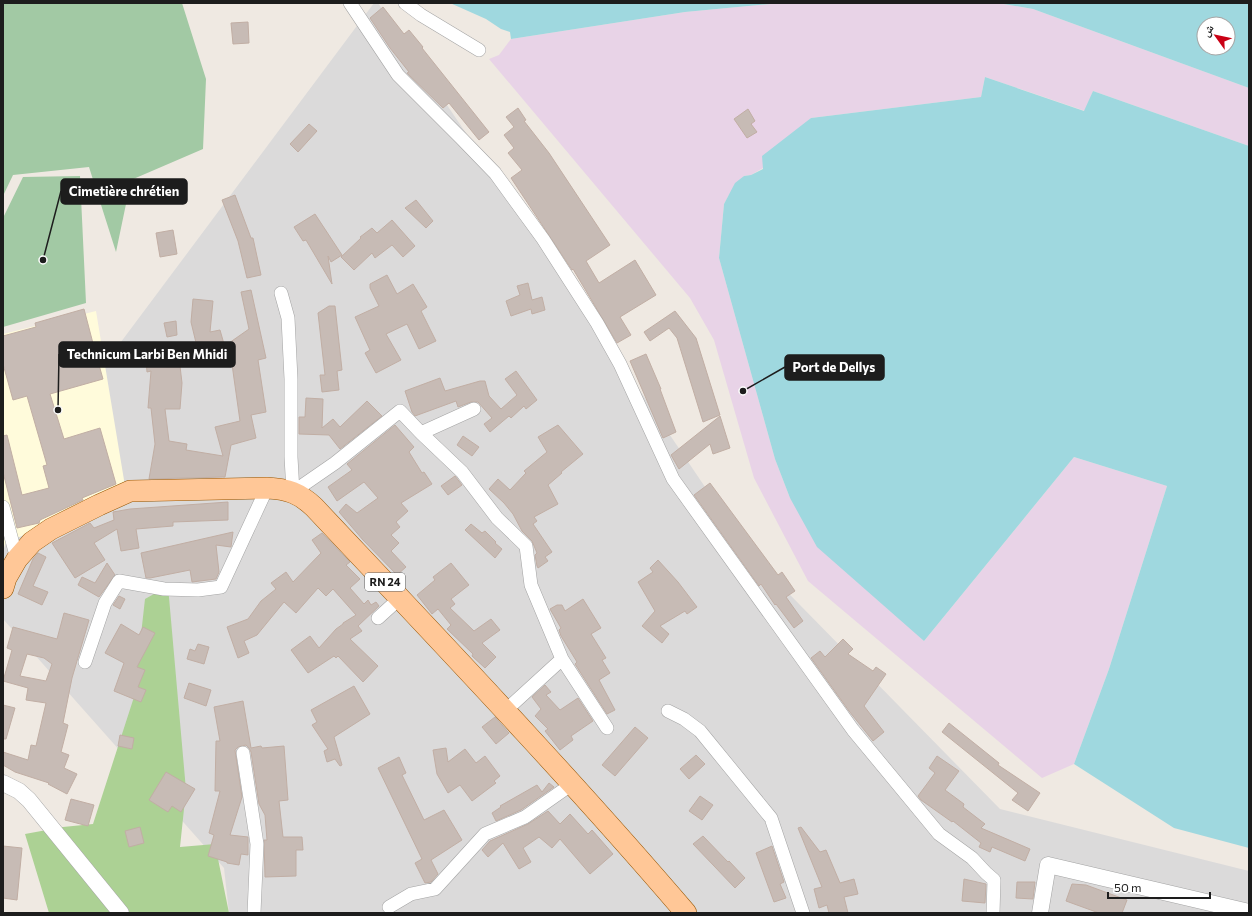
<svg xmlns="http://www.w3.org/2000/svg" width="1252" height="916" viewBox="0 0 1252 916" font-family="Commissioner,'Noto Naskh Arabic',sans-serif">
<style>
.residential{fill:#dbdada}
.industrial{fill:#e8d3e7}
.education{fill:#fffbdb}
.forest{fill:#acd194}
.cemetery{fill:#a2c9a4}
.water{fill:#9fd8df;fill-rule:evenodd}
.building{fill:#c7bbb5;stroke:#c1aea4;fill-rule:evenodd}
.lines{fill:none;stroke-linecap:round;stroke-linejoin:round}
.minor-casing{stroke:#a4a4a4;stroke-width:14}
.tertiary-casing{stroke:#a4a4a4;stroke-width:17}
.primary-casing{stroke:#965500;stroke-width:22}
.minor{stroke:#fff;stroke-width:13}
.tertiary{stroke:#fff;stroke-width:16}
.primary{stroke:#ffc797;stroke-width:21}
.labels{text-anchor:middle;stroke-width:4;stroke-linejoin:round;paint-order:stroke}
.shield{fill:#fff;stroke:#616161;stroke-width:1}
.shield-label{font-size:11px;font-weight:bold;fill:#1d1d1d}
.leader{fill:none;stroke:#1d1d1d;stroke-width:1.5}
.callout-dot{fill:#1d1d1d;stroke:#fff;stroke-width:1.5}
.callout{fill:#1d1d1d;stroke:#1d1d1d;stroke-width:1.5}
.callout-label{font-size:13px;text-anchor:middle;font-weight:bold;fill:#fff}
</style>
<rect width="100%" height="100%" fill="#efe9e2"/>
<!-- residential -->
<path class="residential" d="M374 3H378L751 555 1000 809 1249 871V913H229L224 868 3 619V500Z"/>
<!-- industrial -->
<path class="industrial" d="M781 3H998L1033 9 1249 88V146L1093 91 1085 111 985 77 981 97 811 118 763 168 751 175 744 176 729 195 724 204 719 258 775 459 790 498 924 641 1074 457 1167 486 1109 669 1074 764 1042 778 808 581 754 478 714 340 690 298 489 59 499 55 511 39 685 12Z"/>
<!-- education -->
<path class="education" d="M96 311 125 486 5 544 3 553V334Z"/>
<!-- forest -->
<path class="forest" d="M168 586 186 790 180 847 215 844 229 913H49L25 834 63 827 93 824 134 697 145 599Z"/>
<!-- cemetery -->
<path class="cemetery" d="M3 3H182L206 79 203 149 131 180 116 252 89 167 13 175 3 196Z
M80 176 86 303 3 327V218L23 177Z"/>
<!-- water -->
<path class="water" d="M450 3H781L685 12 511 39 510 32 501 29 486 19Z
M998 3H1249V88L1033 9ZM1204 24H1228V48H1204Z
M985 77 1084 111 1093 91 1249 146V848L1174 828 1074 764 1109 669 1167 486 1074 457 924 641 817 547 790 498 775 459 719 258 724 204 735 183 744 176 751 175 763 169 762 156 811 118 981 97Z"/>
<!-- building -->
<path class="building" d="M383 7 404 34 409 30 423 47 422 48 489 132 479 140 449 103 443 108 407 73 409 72 390 48 370 18Z
M248 22 249 43 233 44 231 23Z
M518 108 526 120 524 121 549 153 610 245 586 261 599 283 635 260 656 295 620 317 631 335 617 343 573 269 572 270 511 178 522 170 508 153 514 148 504 135 514 127 506 117Z
M748 109 755 121 751 124 757 132 747 138 734 119Z
M309 124 317 131 298 152 290 144Z
M235 195 251 238H253L261 275 247 278 238 241 222 200Z
M416 200 433 221 426 228 405 208Z
M315 214 342 255 331 262 328 256 332 284 306 240 303 241 294 227Z
M392 220 415 246 403 257 392 245 375 258 372 253 354 270 341 257 361 238 360 237 372 228 377 233Z
M173 230 177 254 160 257 156 233Z
M387 275 397 294 413 284 427 307 421 311 436 341 419 349 407 324 386 334 401 360 376 373 365 353 370 350 355 317 379 306 370 288V284Z
M528 283 532 300 542 297 545 310 532 314 531 309 511 316 506 301 520 295 517 286Z
M251 290 266 358 258 360 266 412 251 415 256 438 231 445 225 477 149 479 155 444 151 408H148L151 371 147 372 146 360 165 358 166 367 180 366 182 383 180 409H165L169 441 187 444 186 450 223 456 215 427 240 421 229 343 249 329 241 292Z
M193 299 213 301 210 332 220 330 224 344 198 351 191 322Z
M329 306H335L342 370 337 371 339 390 322 392 320 375H325L318 313Z
M84 309 95 351 88 353 90 366 99 365 103 379 50 394 64 439 100 428 116 484 82 498 83 500 40 520 39 523 17 528 3 472V436L7 435 22 495 49 488 43 466 47 465 27 396 13 400 3 364V336L36 327 35 323Z
M675 311 696 338 720 415 703 422 677 338 669 328 650 341 644 332Z
M176 321 177 335 167 337 164 323Z
M646 354 661 389H660L676 432 663 438 630 361Z
M516 371 537 400 526 409 524 406 511 418 509 416 490 432 484 424 492 418 478 402H471L458 407 456 401 415 416 412 412 405 391 440 378 445 391 480 381H485L489 396 501 409 517 395 505 379Z
M306 398 323 399 322 428 333 419 340 427 367 401 382 416 340 449 329 435 299 434V417H305Z
M720 416 730 448 713 454 710 444 679 469 671 455Z
M395 425 414 447 409 452 422 473 424 472 432 484 401 503 408 511 396 522 400 527 391 535 399 543 391 551 406 567 397 575 363 540 339 512 346 504 357 513 378 498 364 482 337 501 328 487 352 470 347 464Z
M558 425 583 454 561 472 562 473 548 485 558 504 534 517 537 521 533 524 552 552 545 557 548 561 538 568 537 566 535 555 537 553 532 541 522 531 513 514 504 503 489 489 498 479 510 490 526 473 524 471 547 452 538 437Z
M463 436 479 447 472 456 457 445Z
M455 476 462 485 448 495 441 486Z
M710 483 778 575 782 572 795 591 786 597 803 621 794 628 776 604 775 605 761 584 759 586 694 495Z
M228 502V520L173 522V526L136 529 139 548 121 551 117 529 94 543 105 560 75 578 52 543 90 523 94 528 114 520 113 512 130 509Z
M471 524 482 533 485 531 496 542 495 543 502 549 495 558 465 530Z
M233 532 231 547 216 545 219 572 216 579 192 582 190 570 150 578H146L141 553Z
M322 533 350 562 346 565 360 579 350 588 364 604 368 600 371 605 376 602 379 606 358 626 362 631 350 639 378 666 363 682 338 656 336 658 334 656 308 673 291 650 310 636 319 648 336 629 343 624V623L356 615 333 589 326 596 318 588 296 613 284 602 257 635 244 641 249 653 238 658 227 627 248 619 261 601 276 589 271 583 286 572 293 582 321 553 312 540Z
M38 553 46 557 33 586 48 592 42 605 18 594 33 559Z
M658 560 678 582 697 607 687 614 685 611 660 626 669 634 662 643 642 626 655 611 638 582 653 572 650 568Z
M107 563 115 575 99 597 78 585 82 577 95 583Z
M451 563 469 585 451 599 455 604 450 608 474 631 491 619 500 630 482 643 496 657 485 668 472 656 473 654 447 629 451 625 438 609 432 614 417 595 435 580 433 577Z
M119 596 125 599 120 609 113 605Z
M583 599 601 628 591 634 606 658 602 660 610 673 599 680 615 710 607 714 575 664 577 662 561 636 559 630 561 628 550 609 557 605H562L565 611Z
M64 613 89 620 72 678 63 723 68 725 61 752 69 755 64 768 77 774 67 794 48 784 49 783 15 772 3 765V752L28 760 31 745 36 746 46 703 26 700 28 688 3 681 12 650 7 648 13 627 57 639ZM27 654 44 658 52 664 46 681 20 676Z
M121 624 139 635 143 627 155 633 137 667 145 670 138 687 146 690 141 702 114 691 124 663 105 653Z
M843 639 853 649 848 654 873 671 876 667 886 674 864 706 884 732 873 741 849 711 811 658 820 651 825 657Z
M198 644 209 647 204 664 187 659 190 649 195 651Z
M189 683 211 690 206 706 184 698Z
M545 685 551 692 546 695 560 710 578 698 593 721 571 736 573 740 560 750 545 731 548 729 535 716 541 709 532 697Z
M354 686 370 714 334 737 342 765 340 766 335 759 327 762 324 751 328 749 312 725 317 722 311 710Z
M243 701 251 748 261 746 262 748 284 746 288 800 279 801 283 837H302L303 850H296V876L265 877 264 840H267L265 815 259 804 251 752 249 748 246 745 238 747 235 750 242 797 230 835 248 837V855L241 854 239 865 227 863V862L208 856 214 835 209 833 220 791H215L216 741H220L214 707Z
M3 705 15 708 6 739H3Z
M495 717 509 733 496 744 482 727Z
M949 723 999 763 998 765 1040 793 1028 811 1012 800 1018 793 942 732Z
M635 727 648 738 615 776 602 765Z
M120 735 134 738 132 749 118 746Z
M446 748 448 762 465 749 476 763 485 756 500 776 494 781 496 783 472 801 460 785 448 793 437 774 433 750Z
M696 755 705 764 689 779 680 769Z
M937 756 959 771 945 790 964 804 963 807 985 824 981 828 1030 849 1025 861 992 847 990 852 979 847 981 843 953 821 952 822 921 800 918 796 935 773 929 768Z
M399 757 406 773 402 775 424 820 444 810 462 840 431 860 438 874 431 882 425 883 415 863 422 859 378 768Z
M166 772 195 789 181 812 172 806 168 812 149 800Z
M549 783 554 787 521 810 496 821 492 813 501 807 500 806 537 785 542 792Z
M700 796 713 805 702 820 689 811Z
M71 799 94 805 88 826 65 820Z
M548 811 560 824 570 814 588 834 592 830 613 854 590 874 560 839 552 848 539 837 523 848 531 862 519 869 503 843 488 857 482 850 490 841 528 824Z
M140 827 144 843 129 847 125 831Z
M801 827 820 852 826 850 840 883 854 879 858 894 844 897 848 913H829L827 905 819 908 814 889 822 887 798 828Z
M703 836 728 862 729 861 745 878 735 888 693 844Z
M3 846 22 848 17 900 3 898Z
M772 846 784 882 780 884 786 898 774 902 756 853Z
M964 879 986 884 985 903 962 901Z
M1017 882H1035L1033 899 1016 898Z
M1072 884 1086 885 1127 900 1122 913H1099L1066 901Z"/>
<g class="lines">
<defs>
<path id="minor" d="M350 3 398 75 461 138 495 173 543 239 597 323 620 364 673 479 853 730 939 834 972 858 986 873 994 880 993 913
M405 3 421 15 479 50
M281 293 288 318 291 379V457L293 492
M421 433 462 472 497 518 526 546 531 585 562 659 505 711
M293 492 335 463 400 411 421 433 474 409
M3 507 17 559
M378 618 400 598
M562 659 607 728
M85 662 105 603 119 581 164 589 198 590 221 587 267 488
M668 711 684 719 700 731 771 818 803 913
M243 753 257 844 254 913
M389 907 411 894 435 889 485 834 525 817 572 784"/>
<path id="tertiary" d="M3 783 19 791 29 800 121 913
M1040 913 1048 865 1249 912"/>
<path id="primary" d="M3 588 6 578 17 559 32 542 51 529 99 505 130 491 267 488C288 489 299 493 314 507 440 641 567 774 686 913"/>
</defs>
<!-- minor casing -->
<use href="#minor" class="minor-casing"/>
<!-- tertiary casing -->
<use href="#tertiary" class="tertiary-casing"/>
<!-- primary casing -->
<use href="#primary" class="primary-casing"/>
<!-- minor -->
<use href="#minor" class="minor"/>
<!-- tertiary -->
<use href="#tertiary" class="tertiary"/>
<!-- primary -->
<use href="#primary" class="primary"/>
</g>
<g class="labels">
<!-- shield labels -->
<rect class="shield" x="365" y="573" width="40" height="18" rx="3"/>
<g class="shield-label">
<text x="385" y="586">RN 24</text>
</g>
</g>
<!-- callouts -->
<path class="leader" d="M43 260L61 191M58 410L59 354M743 391L785 367"/>
<g class="callout-dot">
<circle cx="43" cy="260" r="4"/>
<circle cx="58" cy="410" r="4"/>
<circle cx="743" cy="391" r="4"/>
</g>
<g class="callout">
<rect x="61" y="179" width="126" height="25" rx="4"/>
<rect x="59" y="342" width="176" height="25" rx="4"/>
<rect x="785" y="355" width="99" height="25" rx="4"/>
</g>
<g class="callout-label">
<text x="124" y="196">Cimetière chrétien</text>
<text x="147" y="359">Technicum Larbi Ben Mhidi</text>
<text x="834" y="372">Port de Dellys</text>
</g>
<!-- border -->
<rect width="1252" height="916" fill="none" stroke="#1d1d1d" stroke-width="8"/>
<!-- north arrow -->
<g transform="translate(1216 36) rotate(303)"><circle r="19" fill="#ffffff" stroke="#a5a5a5"/>
<path d="M0-3L7 15L0 10L-7 15Z" fill="#ca0015"/>
<text y="-6" font-size="11" font-weight="bold" text-anchor="middle" fill="#1d1d1d">ش</text>
</g>
<!-- scale -->
<path d="M1108 892v6h102v-6" fill="none" stroke="#1d1d1d" stroke-width="2"/>
<text x="1114" y="892" font-size="12" fill="#1d1d1d" stroke="#ffffff" stroke-width="3" paint-order="stroke">50 m</text>
</svg>
